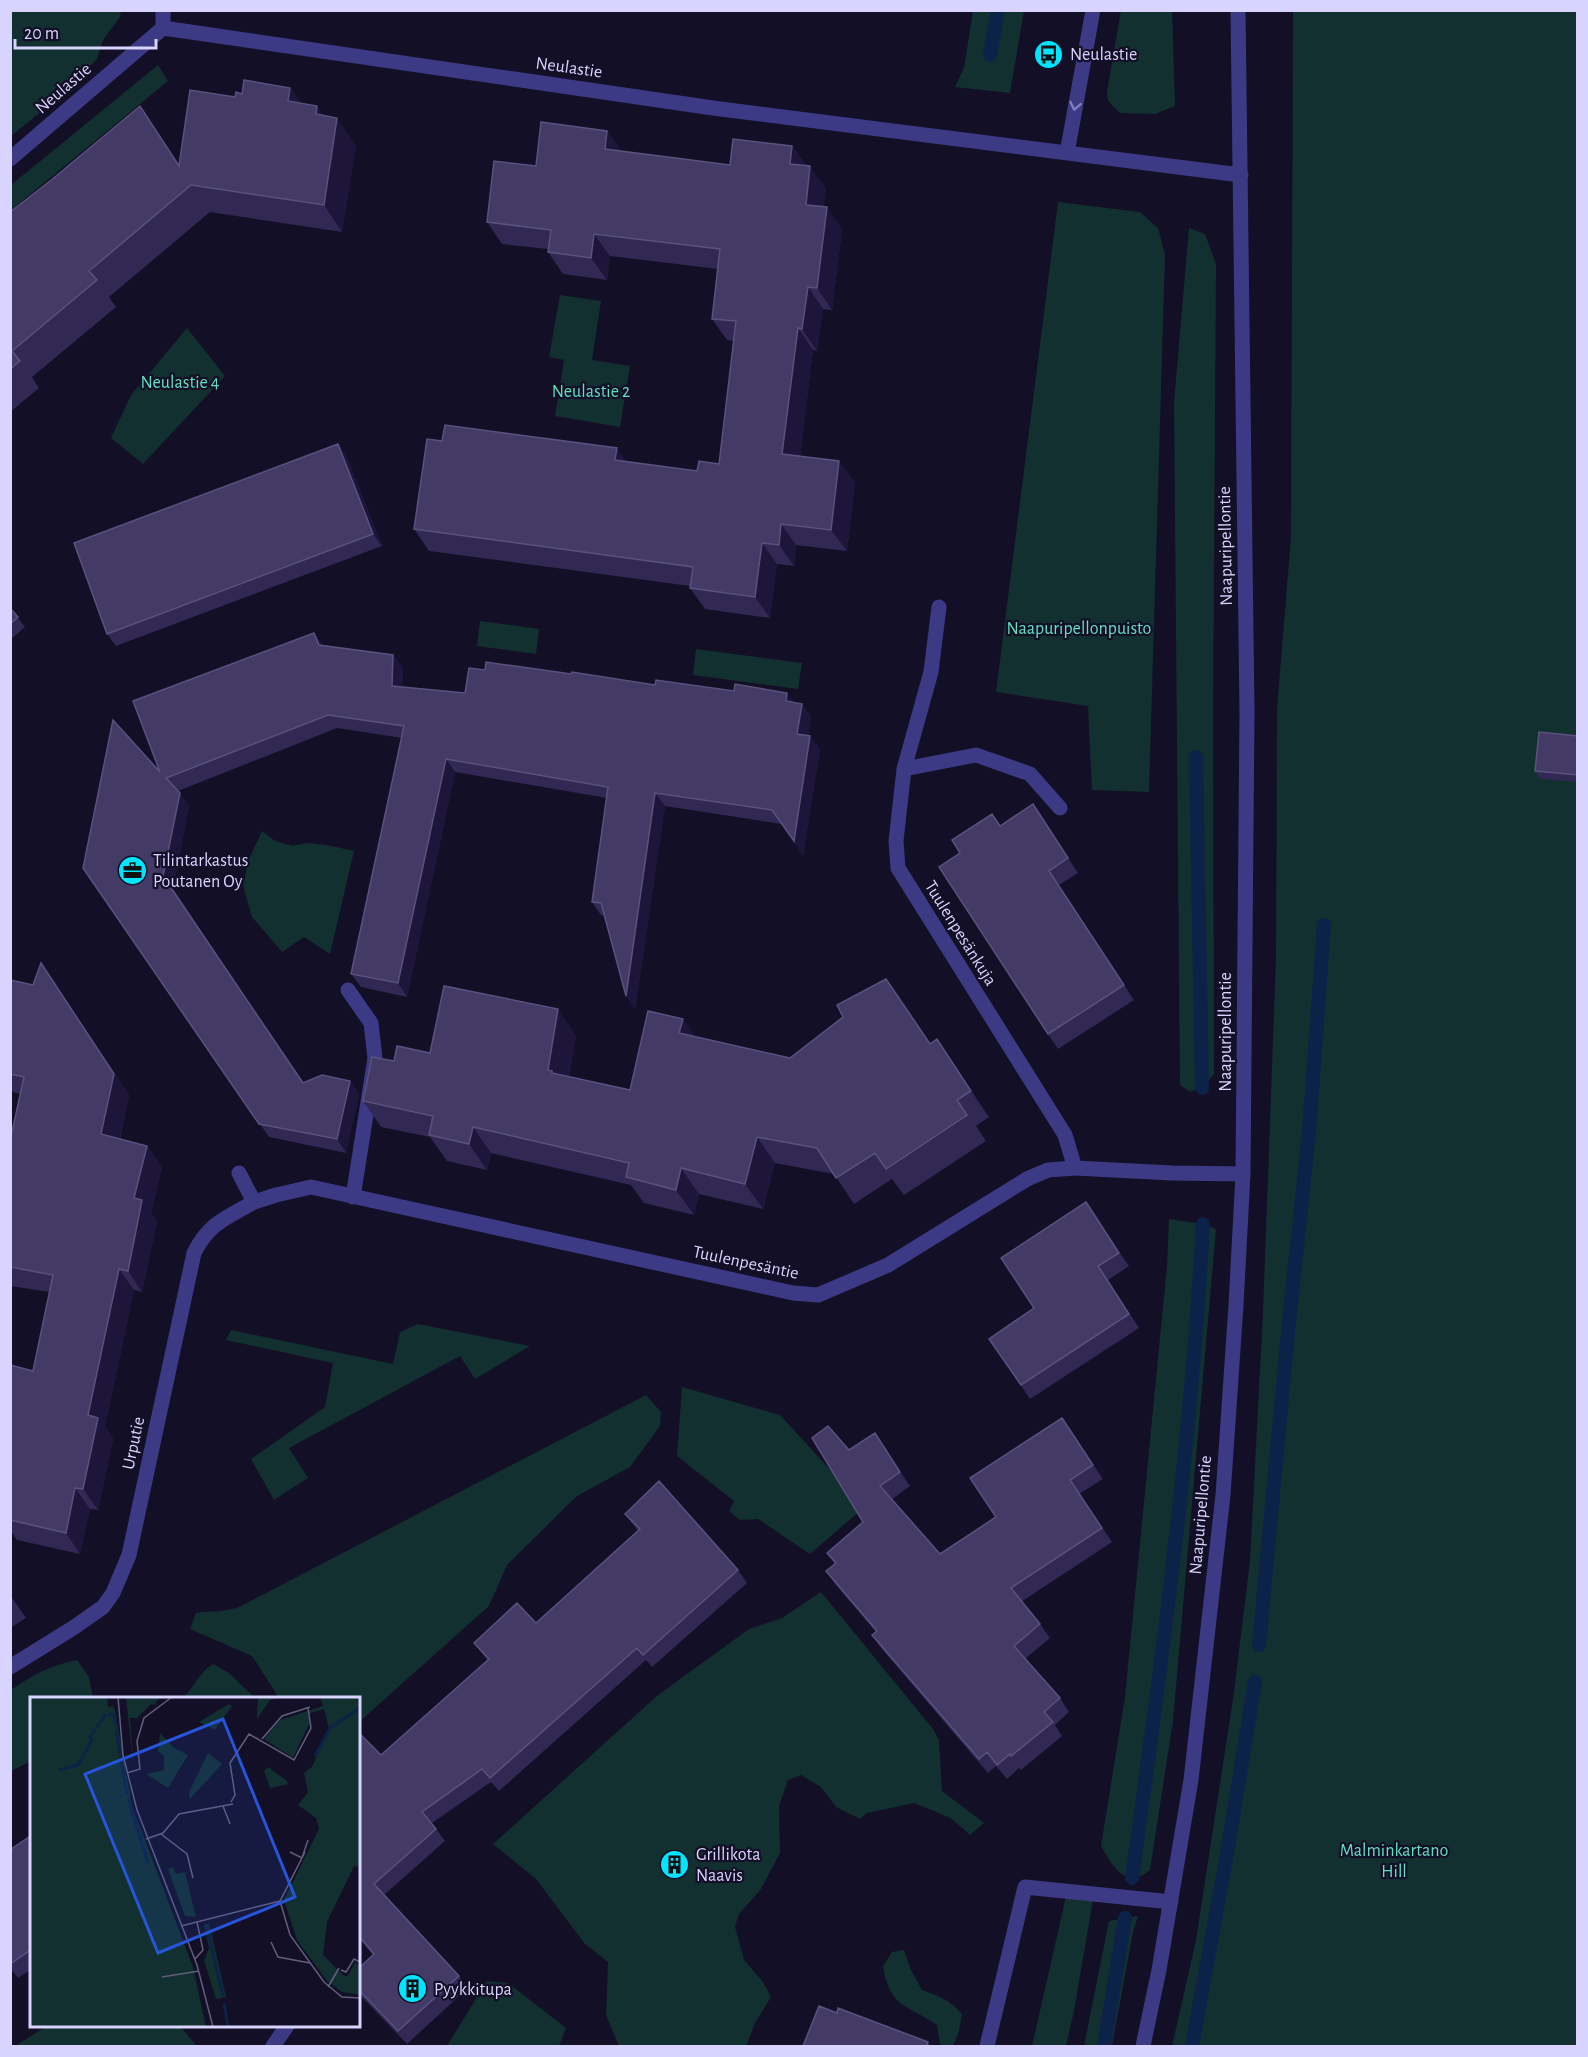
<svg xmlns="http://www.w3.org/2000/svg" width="1588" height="2057" viewBox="0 0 1588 2057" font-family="'Alegreya Sans',sans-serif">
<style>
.green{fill:#12302f}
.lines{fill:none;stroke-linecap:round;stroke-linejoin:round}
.stream{stroke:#0c2248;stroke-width:14}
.minor{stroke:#3d3a85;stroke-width:15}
.wall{fill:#312854}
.shaded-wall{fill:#1d163a}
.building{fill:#433a66;stroke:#5a527e;stroke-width:1.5}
.oneway{stroke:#837fbc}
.labels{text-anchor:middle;stroke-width:4.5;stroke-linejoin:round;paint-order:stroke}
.poi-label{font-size:18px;fill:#d9d4ff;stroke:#130f26;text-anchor:start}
.street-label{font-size:18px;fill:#d9d4ff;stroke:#130f26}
.park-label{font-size:18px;fill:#5fe0c0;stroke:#130f26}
.inset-river{fill:none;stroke:#0c2248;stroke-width:3}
.inset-road{fill:none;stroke:#625e7d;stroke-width:1.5}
.view{fill:#2655da;fill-opacity:0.15;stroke:#2655da;stroke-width:3}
.inset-edge{fill:none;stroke:#d9d4ff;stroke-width:3}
</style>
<rect width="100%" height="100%" fill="#130f26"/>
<!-- green -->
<path class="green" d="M11 10 121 11 120 17 103 40 97 59 63 94 11 136Z
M1121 10 1172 11 1175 106 1155 114 1120 113 1108 101 1107 92Z
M973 11H1024L1010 93 955 87 964 68Z
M1293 11H1577V2046H1172L1196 1940 1234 1692 1250 1561 1263 1312 1276 958 1277 709 1291 537Z
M158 65 168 81 11 210V185Z
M1058 202 1140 212 1158 228 1165 255 1149 792 1092 790 1088 706 996 692Z
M1189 228 1205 234 1216 264 1213 720 1214 1074 1202 1088 1190 1092 1180 1085 1174 403Z
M560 295 601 301 592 360 630 366 620 427 555 416 564 360 549 357Z
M187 328 225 376 143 464 111 438 131 395Z
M480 621 539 629 536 654 477 646Z
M696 649 802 663 798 689 693 675Z
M262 831 275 841 293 846 306 843 327 845 354 851 330 954 304 937 282 952 252 917 243 886 249 859Z
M1169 1219 1203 1224 1216 1229 1173 1721 1150 1870C1126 1890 1113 1867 1101 1846L1125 1697 1167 1266Z
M418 1324 530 1346 475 1379 460 1356 289 1448 308 1478 274 1500 251 1459 325 1407 333 1363 226 1340 231 1330 393 1364 400 1332Z
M682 1387 780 1415 837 1477 861 1510 810 1554 758 1519 740 1520 729 1511 734 1501 677 1456Z
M646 1395 661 1412 660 1426 630 1467 577 1496 507 1565 489 1606 359 1722 358 1698H279L252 1656 190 1629 196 1613C211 1611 225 1612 239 1607Z
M821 1592 933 1729 939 1740 942 1791 984 1823 970 1835 951 1818 914 1803 867 1813 860 1819 836 1807 821 1787 801 1775 788 1780 779 1806 780 1853 761 1889 739 1914 735 1927 744 1960 763 1982 771 1997 755 2023 746 2046H619L606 2015 608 1962 585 1944 536 1879 493 1844 658 1695 749 1629 782 1618Z
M77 1660 89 1677 93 1698H32L31 1761 11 1771V1690C32 1675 51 1665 77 1660Z
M213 1664 229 1673 255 1698H183C193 1689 200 1671 213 1664Z
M1067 1892 1094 1894 1074 2011 1066 2046H1032Z
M1138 1916 1133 1932 1112 2046H1084L1109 1921Z
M904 1950 911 1970 922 1990C939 1996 950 2000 962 2014L959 2031 953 2046H943L940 2044 937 2025C907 2004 890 2009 883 1966L892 1952Z
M487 1981 508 1983 566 2028 559 2046H447Z
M47 2026H180L196 2045 202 2046H15Z"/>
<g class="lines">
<!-- stream -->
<path class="stream" d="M990 55 998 10
M1196 757 1202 1088
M1259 1645 1288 1332 1309 1132 1324 925
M1132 1878C1162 1661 1191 1443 1203 1224
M1104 2046 1125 1918
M1192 2046 1226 1859 1255 1682"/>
<!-- minor -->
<path class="minor" d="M163 10V28
M1067 153 1093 10
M10 159 163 28 713 108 1241 175
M939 607 931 672 904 769 896 841 898 868 1065 1135 1075 1168
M904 769 976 755 1030 774 1060 808
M348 990 371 1023 375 1058 353 1197
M239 1173 254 1202 276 1195 311 1187 793 1293 818 1295 888 1265 1027 1179 1048 1170 1075 1168 1172 1173 1243 1174
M10 1667 73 1628 103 1607 113 1593 129 1555 194 1253C209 1223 226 1218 254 1202
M273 2046 287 2026
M987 2046 1025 1887 1171 1902
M1143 2046 1159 1970 1191 1780 1223 1495 1236 1305 1243 1174 1247 712 1238 10"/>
</g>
<!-- wall -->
<path class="wall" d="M290 88 301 103 324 115 356 145 342 232 210 212 109 297 116 307 32 377 39 388 10 412V212L50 181 140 106 179 164 235 97 242 94Z
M607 131 622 152 730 165 792 146 806 166 826 188 823 207 842 229 832 310 823 309 817 351 813 350 800 456 855 482 847 551 796 545 794 566 777 564 770 618 705 609 690 588V586L429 551 414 529 627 462 697 471 719 464 734 341 727 340 712 319 718 269 610 256 607 280 563 274 548 252V249L502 244 487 222 536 166Z
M347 457 382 546 116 646 107 634Z
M10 608 25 627 10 640Z
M314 633 323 646 393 655 403 668 402 687 465 693 485 670 571 674 802 704 811 717 808 736 820 749 803 855 782 824 665 806 635 1009 626 996 604 916 601 915 592 902 607 798 455 772 407 997 361 987 351 974 402 738 337 728 178 791 189 806 173 889 303 1083 350 1081 359 1094 346 1153 269 1137 83 868 160 772Z
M1578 736V782L1540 779 1535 771Z
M1033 804 1078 873 1059 885 1134 1000 1058 1049 1048 1034 1000 826Z
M41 963 129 1095 120 1139 147 1146 162 1167 151 1213 157 1221 142 1292 134 1290 105 1426 113 1439 98 1510 90 1509 80 1554 17 1540 10 1530V1365L33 1371 50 1292 10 1286V1141L20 1094 10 1091V980L33 985Z
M904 1004 930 1043 937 1039 989 1117 976 1126 986 1141 904 1195 892 1179 854 1204 834 1174 775 1163 763 1209 699 1194 694 1215 644 1203 631 1185 491 1153 487 1170 447 1161 430 1137 381 1127 363 1101 394 1061 430 1053 576 1035 569 1077 630 1090 696 1037 790 1058Z
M1096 1216 1129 1266 1108 1280 1139 1328 1030 1399 989 1339 1034 1308Z
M1062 1418 1103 1479 1079 1494 1112 1542 1021 1602 1040 1624 1050 1638 1025 1659 1060 1698 1069 1712 1055 1725 1062 1736 1021 1770 1019 1768 1007 1779 996 1766 988 1773 882 1649 872 1635 876 1632 836 1585 826 1571 835 1564 827 1553 863 1522 849 1450 885 1447 910 1486 892 1499 940 1554 996 1517Z
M625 1514 738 1570 747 1583 652 1667 646 1660 499 1791 491 1782 432 1823 445 1841 384 1895 459 1976 468 1988 407 2044 358 1993V1969L373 1955 358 1937V1737L381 1755 488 1661 474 1643 536 1623 638 1531Z
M10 1595 26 1618 10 1628Z
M32 1835V1969L18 1978 10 1968V1850Z"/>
<!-- shaded-wall -->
<path class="shaded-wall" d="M290 88 309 115 288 101Z
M140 106 159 133 193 185 179 166Z
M317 106 335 131 337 118 356 145 342 232 324 205 316 114Z
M607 131 622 152 605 149Z
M792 146 807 168 790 164Z
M810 166 826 188 821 227 806 205Z
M827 207 842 229 832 310 817 288Z
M594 234 610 256 607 280 591 258Z
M808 287 823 309 817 351 802 329Z
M798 328 813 350 798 475 782 454Z
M338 444 347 457 382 546 373 534Z
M617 448 632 470 615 460Z
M839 461 855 482 847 551 831 530Z
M781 524 796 545 794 566 779 545Z
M762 543 777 564 770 618 755 597Z
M314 633 324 646 319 645Z
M393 655 403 668 402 699 392 686Z
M787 693 797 706 786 701Z
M802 704 811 717 806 748 797 734Z
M810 736 820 749 803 855 794 841Z
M446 759 455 772 407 997 398 983Z
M180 793 189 806 173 889 163 876Z
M655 793 665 806 635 1009 626 996Z
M1033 804 1044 819 1078 873 1068 858Z
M1049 871 1059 885 1134 1000 1124 985Z
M41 963 129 1095 116 1155 101 1134Z
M558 1009 576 1035 567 1091 548 1070Z
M683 1019 701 1044 679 1033Z
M937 1039 955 1065 989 1117 971 1091Z
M350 1081 359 1094 346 1153 337 1139Z
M473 1127 491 1153 487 1170 469 1144Z
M757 1137 775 1163 763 1209 745 1184Z
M147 1146 162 1167 151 1213 157 1221 142 1292 128 1271 134 1198Z
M681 1168 699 1194 694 1215 676 1190Z
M1086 1202 1096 1216 1129 1266 1119 1253Z
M119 1269 134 1290 105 1426 113 1439 98 1510 83 1489 88 1415Z
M875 1433 885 1447 910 1486 900 1472Z
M75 1488 90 1509 80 1554 66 1533Z"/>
<!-- building -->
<path class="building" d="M244 80 290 88 288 101 317 106 316 114 337 118 324 205 191 185 89 271 97 280 12 351 20 361 10 369V212L50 181 140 106 179 166 190 90 235 97 236 92 242 94Z
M541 122 607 131 605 149 730 165 733 139 792 146 790 164 810 166 806 205 827 207 817 288 808 287 802 329 798 328 782 454 839 461 831 530 781 524 779 545 762 543 755 597 690 588 693 567 414 529 427 439 442 441 445 425 617 448 615 460 697 471 699 461 719 464 736 321 712 319 720 249 594 234 591 258 548 252 551 230 487 222 494 161 536 166Z
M338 444 373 534 107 634 74 543Z
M10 608 18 617 10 624Z
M314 633 319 645 393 655 392 686 465 693 469 668 485 670 486 662 571 674 572 672 655 685 656 680 734 691 735 684 787 693 786 701 802 704 797 734 810 736 794 841 772 810 655 793 626 996 601 903 592 902 608 787 446 759 398 983 351 974 404 726 328 715 166 778 180 793 163 876 303 1083 322 1075 350 1081 337 1139 259 1124 83 868 113 720 160 772 133 701Z
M1539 732 1578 736V775L1535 771Z
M1033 804 1068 858 1049 871 1124 985 1048 1034 939 867 960 853 952 840 992 814 1000 826Z
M41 963 114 1074 101 1134 147 1146 134 1198 142 1200 128 1271 119 1269 88 1415 98 1418 83 1489 75 1488 66 1533 10 1520V1365L33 1371 53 1275 10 1267V1141L24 1077 10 1074V980L33 985Z
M886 979 930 1044 937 1039 971 1091 957 1100 967 1115 886 1169 875 1153 836 1178 817 1148 757 1137 745 1184 681 1168 676 1190 626 1177 629 1163 473 1127 469 1144 429 1135 433 1116 363 1101 372 1057 394 1061 397 1046 430 1053 444 986 558 1009 548 1070 552 1071V1073L630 1090 648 1011 683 1019 679 1033 790 1058 843 1017 837 1005Z
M1086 1202 1119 1253 1098 1266 1129 1314 1021 1385 989 1339 1034 1308 1001 1258Z
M1062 1418 1093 1465 1070 1480 1102 1528 1011 1588 1040 1624 1014 1646 1060 1698 1044 1712 1053 1722 1011 1756 1010 1754 997 1765 987 1752 979 1759 872 1635 877 1631 826 1571 836 1563 827 1553 863 1522 812 1438 828 1426 849 1450 875 1433 900 1472 880 1486 940 1554 996 1517 970 1478Z
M659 1481 738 1570 643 1655 637 1648 490 1778 482 1769 422 1812 436 1829 374 1884 459 1976 398 2031 358 1989V1969L374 1954 358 1935V1737L361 1735 381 1755 489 1659 474 1643 517 1603 536 1623 640 1529 625 1514Z
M32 1835V1949L10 1964V1850Z
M819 2006 837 2013 838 2008 928 2042 927 2045 932 2046H803Z"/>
<!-- one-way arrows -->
<defs><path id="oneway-chevron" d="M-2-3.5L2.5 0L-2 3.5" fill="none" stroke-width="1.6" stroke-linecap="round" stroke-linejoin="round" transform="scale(1.5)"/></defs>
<use class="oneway" href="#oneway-chevron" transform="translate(1075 106) rotate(101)"/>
<!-- icons -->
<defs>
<symbol id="bus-disc" viewBox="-11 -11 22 22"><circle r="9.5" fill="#00e5ff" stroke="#130f26"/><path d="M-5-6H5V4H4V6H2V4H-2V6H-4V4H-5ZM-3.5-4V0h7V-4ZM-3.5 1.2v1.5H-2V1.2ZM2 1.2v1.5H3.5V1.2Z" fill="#111"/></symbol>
<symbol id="office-disc" viewBox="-11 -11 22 22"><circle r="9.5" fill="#00e5ff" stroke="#130f26"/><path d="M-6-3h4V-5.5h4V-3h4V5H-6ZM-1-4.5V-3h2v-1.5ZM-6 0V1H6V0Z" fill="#111"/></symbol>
<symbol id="building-disc" viewBox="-11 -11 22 22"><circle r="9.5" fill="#00e5ff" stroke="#130f26"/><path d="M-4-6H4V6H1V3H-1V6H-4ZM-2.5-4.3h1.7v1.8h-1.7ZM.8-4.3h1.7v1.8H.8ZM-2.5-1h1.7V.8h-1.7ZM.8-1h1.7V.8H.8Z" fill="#111"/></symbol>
</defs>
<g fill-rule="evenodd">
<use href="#bus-disc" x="1032" y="38" width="33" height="33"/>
<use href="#office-disc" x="116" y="854" width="33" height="33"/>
<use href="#building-disc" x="658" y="1848" width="33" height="33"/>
<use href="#building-disc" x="396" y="1972" width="33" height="33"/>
</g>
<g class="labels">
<!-- poi labels -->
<g class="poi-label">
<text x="1070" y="60">Neulastie</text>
<text x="153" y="866">Tilintarkastus<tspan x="153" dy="21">Poutanen Oy</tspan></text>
<text x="696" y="1860">Grillikota<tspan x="696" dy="21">Naavis</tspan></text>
<text x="434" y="1995">Pyykkitupa</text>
</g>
<!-- street labels -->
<g class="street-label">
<text transform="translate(569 67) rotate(8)" y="6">Neulastie</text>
<text transform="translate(63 88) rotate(-41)" y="6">Neulastie</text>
<text transform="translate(1225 546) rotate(-91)" y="6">Naapuripellontie</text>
<text transform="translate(961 933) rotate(58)" y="6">Tuulenpesänkuja</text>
<text transform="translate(1225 1032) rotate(-90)" y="6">Naapuripellontie</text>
<text transform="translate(746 1262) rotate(12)" y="6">Tuulenpesäntie</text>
<text transform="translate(133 1443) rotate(-78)" y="6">Urputie</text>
<text transform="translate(1200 1515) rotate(-85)" y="6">Naapuripellontie</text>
</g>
<!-- park labels -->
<g class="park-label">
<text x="180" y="388">Neulastie 4</text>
<text x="591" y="397">Neulastie 2</text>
<text x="1079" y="634">Naapuripellonpuisto</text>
<text x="1394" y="1856">Malminkartano<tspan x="1394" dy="21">Hill</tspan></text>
</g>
</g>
<!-- overview -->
<g transform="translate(30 1697)">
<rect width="330" height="330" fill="#130f26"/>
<path d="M0 0H77L78 10 83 9 85 14 102 109 163 270 176 330H0ZM96 0H132L125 5 127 8 121 7 107 21H100L104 74ZM228 0H253L240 3 227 22ZM290 0H330V170L324 169 297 225 293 258 314 279H318L325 265 330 269V298L312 295 297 284 267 243 254 203 289 132 286 121 268 108 278 95 274 76 282 70 299 31 294 12 278 17 280 25 263 61 234 42 250 23 293 9ZM199 7 202 9 185 33 169 25ZM130 36 144 51 158 58 138 91 116 77 134 73V59L128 54ZM178 56 192 67 160 102 159 95ZM238 70 257 84 258 87 240 91 234 74ZM143 170 146 177 155 175 166 220 155 219 138 172ZM179 226 196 300 186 302 174 263 179 251 174 228Z" fill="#12302f"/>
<path class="inset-river" d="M78 17 85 18 86 29M86 32 97 98M59 41 76 17M285 60 300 31 330 11M29 73 48 68 63 41M98 102 118 166M177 230 193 299M194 306 198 330"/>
<path class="inset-road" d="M88 0 93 58 107 113 167 268 183 330M232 42 252 19 280 10M97 76 110 72 107 44 114 21 142 0M201 105 205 98 200 66 219 37 264 63 281 31 278 11M193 109 200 127M131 137 157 157 163 181M116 142 133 136 149 117 203 107M260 155 272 161 278 143M250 204 260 238 294 285 312 300 330 301M151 229 250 204 275 155M241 245 248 260 280 266M165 262 173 253 167 225M311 273 316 275 324 262 330 265M132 280 169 274M298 290 309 271"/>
<path class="view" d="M193 22 265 200 128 256 55 77Z"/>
<rect width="330" height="330" class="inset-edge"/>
</g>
<!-- border -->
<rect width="1588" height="2057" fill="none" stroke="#d9d4ff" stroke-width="24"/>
<!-- scale -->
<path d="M15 39v9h141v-9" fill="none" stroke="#d9d4ff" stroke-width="3"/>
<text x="24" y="39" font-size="18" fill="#d9d4ff" stroke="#130f26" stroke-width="4.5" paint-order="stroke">20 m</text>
</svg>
